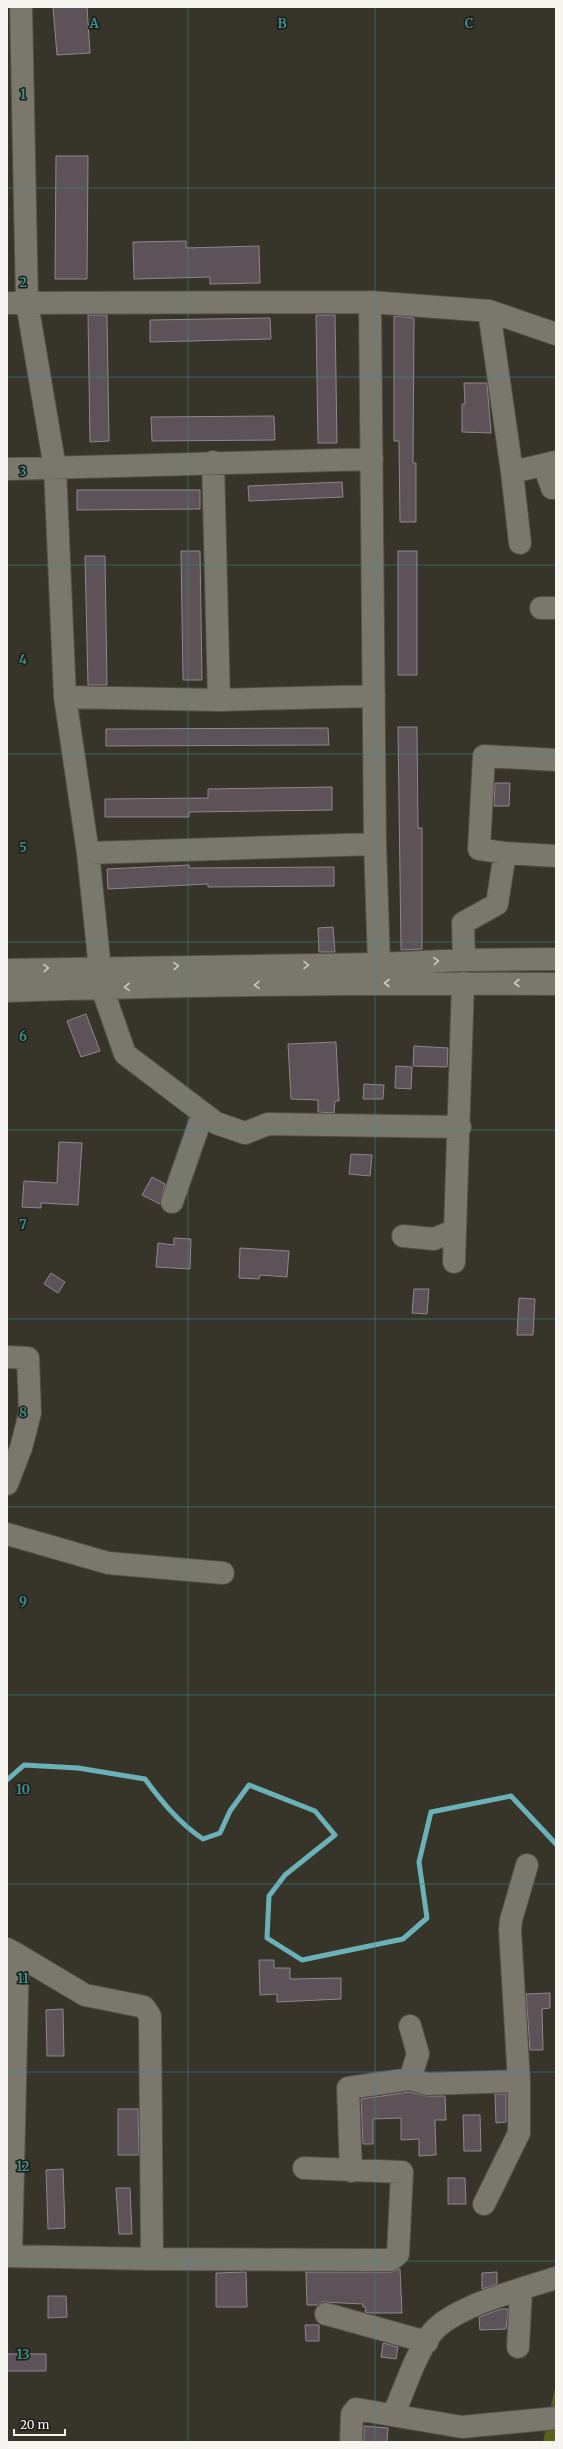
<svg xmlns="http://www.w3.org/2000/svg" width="563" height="2449" viewBox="0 0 563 2449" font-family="Merriweather,serif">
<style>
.green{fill:#58621d}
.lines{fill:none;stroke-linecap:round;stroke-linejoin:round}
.stream{stroke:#6ab2b8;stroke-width:5}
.building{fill:#5c5258;stroke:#91868d}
.minor-casing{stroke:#524f48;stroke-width:24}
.minor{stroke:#7a776c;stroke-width:22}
.oneway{stroke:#cbc9c1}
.grid{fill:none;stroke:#3d8f88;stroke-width:1;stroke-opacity:0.55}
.grid-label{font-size:13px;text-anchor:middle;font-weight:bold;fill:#3d8f88;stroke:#1d1b17;stroke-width:3;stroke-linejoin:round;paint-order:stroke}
</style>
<rect width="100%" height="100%" fill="#37342a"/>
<!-- green -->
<path class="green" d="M556 2383V2442H543Z"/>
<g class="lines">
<!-- stream -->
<path class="stream" d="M7 1780 24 1765 78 1768 145 1779C162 1802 179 1823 203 1839L220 1833 230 1811 249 1785 315 1811 335 1835 285 1875 269 1896 267 1938 302 1960 403 1939 427 1918 419 1862 431 1812 511 1796 556 1844"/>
</g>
<!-- building -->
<path class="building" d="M53 7H87L90 53 57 55Z
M56 156H88L87 279H55Z
M186 241V248L259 246 260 283 210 284V277L134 279 133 242Z
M88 315H107L109 441 90 442Z
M316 315H335L337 443H318Z
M394 316 414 318 413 463H416V522H400L399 441H394Z
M270 318 271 339 150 342V320Z
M464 383H487L491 433 462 432V404H465Z
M274 416 275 440 152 441 151 417Z
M342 482 343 497 249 501 248 486Z
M77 490H200V509L77 510Z
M181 551H200L202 680H183Z
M398 551H417V675H398Z
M85 556H105L107 685H88Z
M398 727H417L418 828H422V949L401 950Z
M328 728 329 745 106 746V729Z
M495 783H510L509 806H494Z
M332 787V810L189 812V817H105V799L208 798V789Z
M189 865 190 868 334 867V886L208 887V884L108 889 107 869Z
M333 927 335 952H319L318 928Z
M86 1014 100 1051 81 1057 67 1021Z
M336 1042 339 1101H335L334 1113 318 1112V1100L291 1099 288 1044Z
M414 1046 448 1048 447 1067 413 1066Z
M396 1066 412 1067 411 1089 395 1088Z
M364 1084 384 1085 383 1099H363Z
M59 1142 82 1143 78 1205 41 1203V1208L22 1207 24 1181 57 1183Z
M351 1154 372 1155 370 1176 349 1174Z
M152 1177 165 1184 160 1204 142 1195Z
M174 1238 191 1239 190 1269 156 1267 158 1243 174 1245Z
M240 1248 289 1251 287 1277 260 1275 259 1279 239 1278Z
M51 1273 65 1282 58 1293 44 1284Z
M414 1289H429L427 1314 412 1313Z
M519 1298 535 1299 533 1335H517Z
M259 1960H274V1968H290V1979L341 1978V1999L277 2002V1994L260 1995Z
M550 1993V2008L542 2009 543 2050H530L526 1994Z
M63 2009 64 2056H47L46 2010Z
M409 2092 427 2096H445L446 2120H435L436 2155 419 2156V2139L401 2140V2118L373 2119V2144H363L361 2099Z
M495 2094H506V2122L496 2123Z
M118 2109H138L139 2155H118Z
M463 2115H480L481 2151H464Z
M63 2169 65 2228 48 2229 46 2170Z
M448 2178H465L466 2204H448Z
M116 2188H130L132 2234H119Z
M400 2269 402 2313H370L365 2312 366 2307H363V2304L323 2302 318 2305H307L306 2272H391Z
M246 2272 247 2307H216V2273Z
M497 2272V2284L482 2289V2273Z
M48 2296H66L67 2317 48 2318Z
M501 2309H508L506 2329 480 2330 479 2317Z
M305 2325H319V2341H306Z
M383 2343 398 2347 396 2359 381 2357Z
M7 2354H46V2371H7Z
M364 2426 388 2428 387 2442H364Z"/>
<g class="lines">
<defs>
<path id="minor" d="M21 7 27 303 55 468 65 697 88 853 102 988 125 1054 216 1123 245 1133 268 1124 460 1127
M370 302 375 844 379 964
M7 303 370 302 489 311 556 334
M489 311 512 472 520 543
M213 462 219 700
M544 465 552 488H556
M7 469 372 459
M512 472 556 462
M541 608H556
M65 697 219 700 374 696
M556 760 484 756 479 849 505 853 556 856
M88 853 375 844
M464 960 463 923 497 904 505 853
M7 970 379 964 464 960 556 959
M7 991C190 984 373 983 556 984
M172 1202 203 1113
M403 1236 434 1239 455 1230
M454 1262 463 983
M7 1357 28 1358 30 1413 21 1448 7 1484
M7 1534 108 1563 223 1573
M7 1949 18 1955 11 2256
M18 1955 85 1995 140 2006 144 2007 150 2016 152 2259
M410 2026 418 2054 410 2079
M519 2081 510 1930 511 1920 527 1865
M351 2171 348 2088 410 2079 427 2084 519 2081V2133L484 2204
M7 2256 152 2259 391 2260 398 2254 402 2172 304 2168
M326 2314 427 2342
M518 2347 521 2290
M393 2415C405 2389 414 2357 431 2334 452 2306 523 2289 556 2278
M351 2442 352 2414 356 2409 462 2427 556 2418"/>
</defs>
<!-- minor casing -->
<use href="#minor" class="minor-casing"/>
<!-- minor -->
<use href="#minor" class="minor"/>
</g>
<!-- one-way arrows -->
<defs><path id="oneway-chevron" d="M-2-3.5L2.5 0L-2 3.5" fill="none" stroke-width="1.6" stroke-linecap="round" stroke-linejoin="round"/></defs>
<g class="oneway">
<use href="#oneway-chevron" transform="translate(436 961) rotate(-3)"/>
<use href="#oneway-chevron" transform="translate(306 965) rotate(-1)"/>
<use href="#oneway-chevron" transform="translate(176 966) rotate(-1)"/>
<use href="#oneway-chevron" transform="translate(46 968) rotate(-2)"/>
<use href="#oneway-chevron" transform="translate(387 983) rotate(180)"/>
<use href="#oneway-chevron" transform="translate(517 983) rotate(-180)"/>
<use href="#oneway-chevron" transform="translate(257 985) rotate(179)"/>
<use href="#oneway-chevron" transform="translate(127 987) rotate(179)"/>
</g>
<!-- grid -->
<path class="grid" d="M188 7V2442M375 7V2442M7 188H556M7 377H556M7 565H556M7 754H556M7 942H556M7 1130H556M7 1319H556M7 1507H556M7 1695H556M7 1884H556M7 2072H556M7 2261H556"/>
<g class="grid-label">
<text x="94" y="28">A</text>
<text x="282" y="28">B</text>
<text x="469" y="28">C</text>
<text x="23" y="99">1</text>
<text x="23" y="287">2</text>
<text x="23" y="476">3</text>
<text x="23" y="664">4</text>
<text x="23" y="852">5</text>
<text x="23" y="1041">6</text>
<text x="23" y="1229">7</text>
<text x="23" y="1417">8</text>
<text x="23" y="1606">9</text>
<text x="23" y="1794">10</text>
<text x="23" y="1983">11</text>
<text x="23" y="2171">12</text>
<text x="23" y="2359">13</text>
</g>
<!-- border -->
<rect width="563" height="2449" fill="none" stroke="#f7f5ef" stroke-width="16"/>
<!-- scale -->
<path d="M14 2429v6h51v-6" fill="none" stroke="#f7f5ef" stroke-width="2"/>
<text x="20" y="2429" font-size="12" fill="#f7f5ef" stroke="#1d1b17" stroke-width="3" paint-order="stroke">20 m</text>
</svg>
